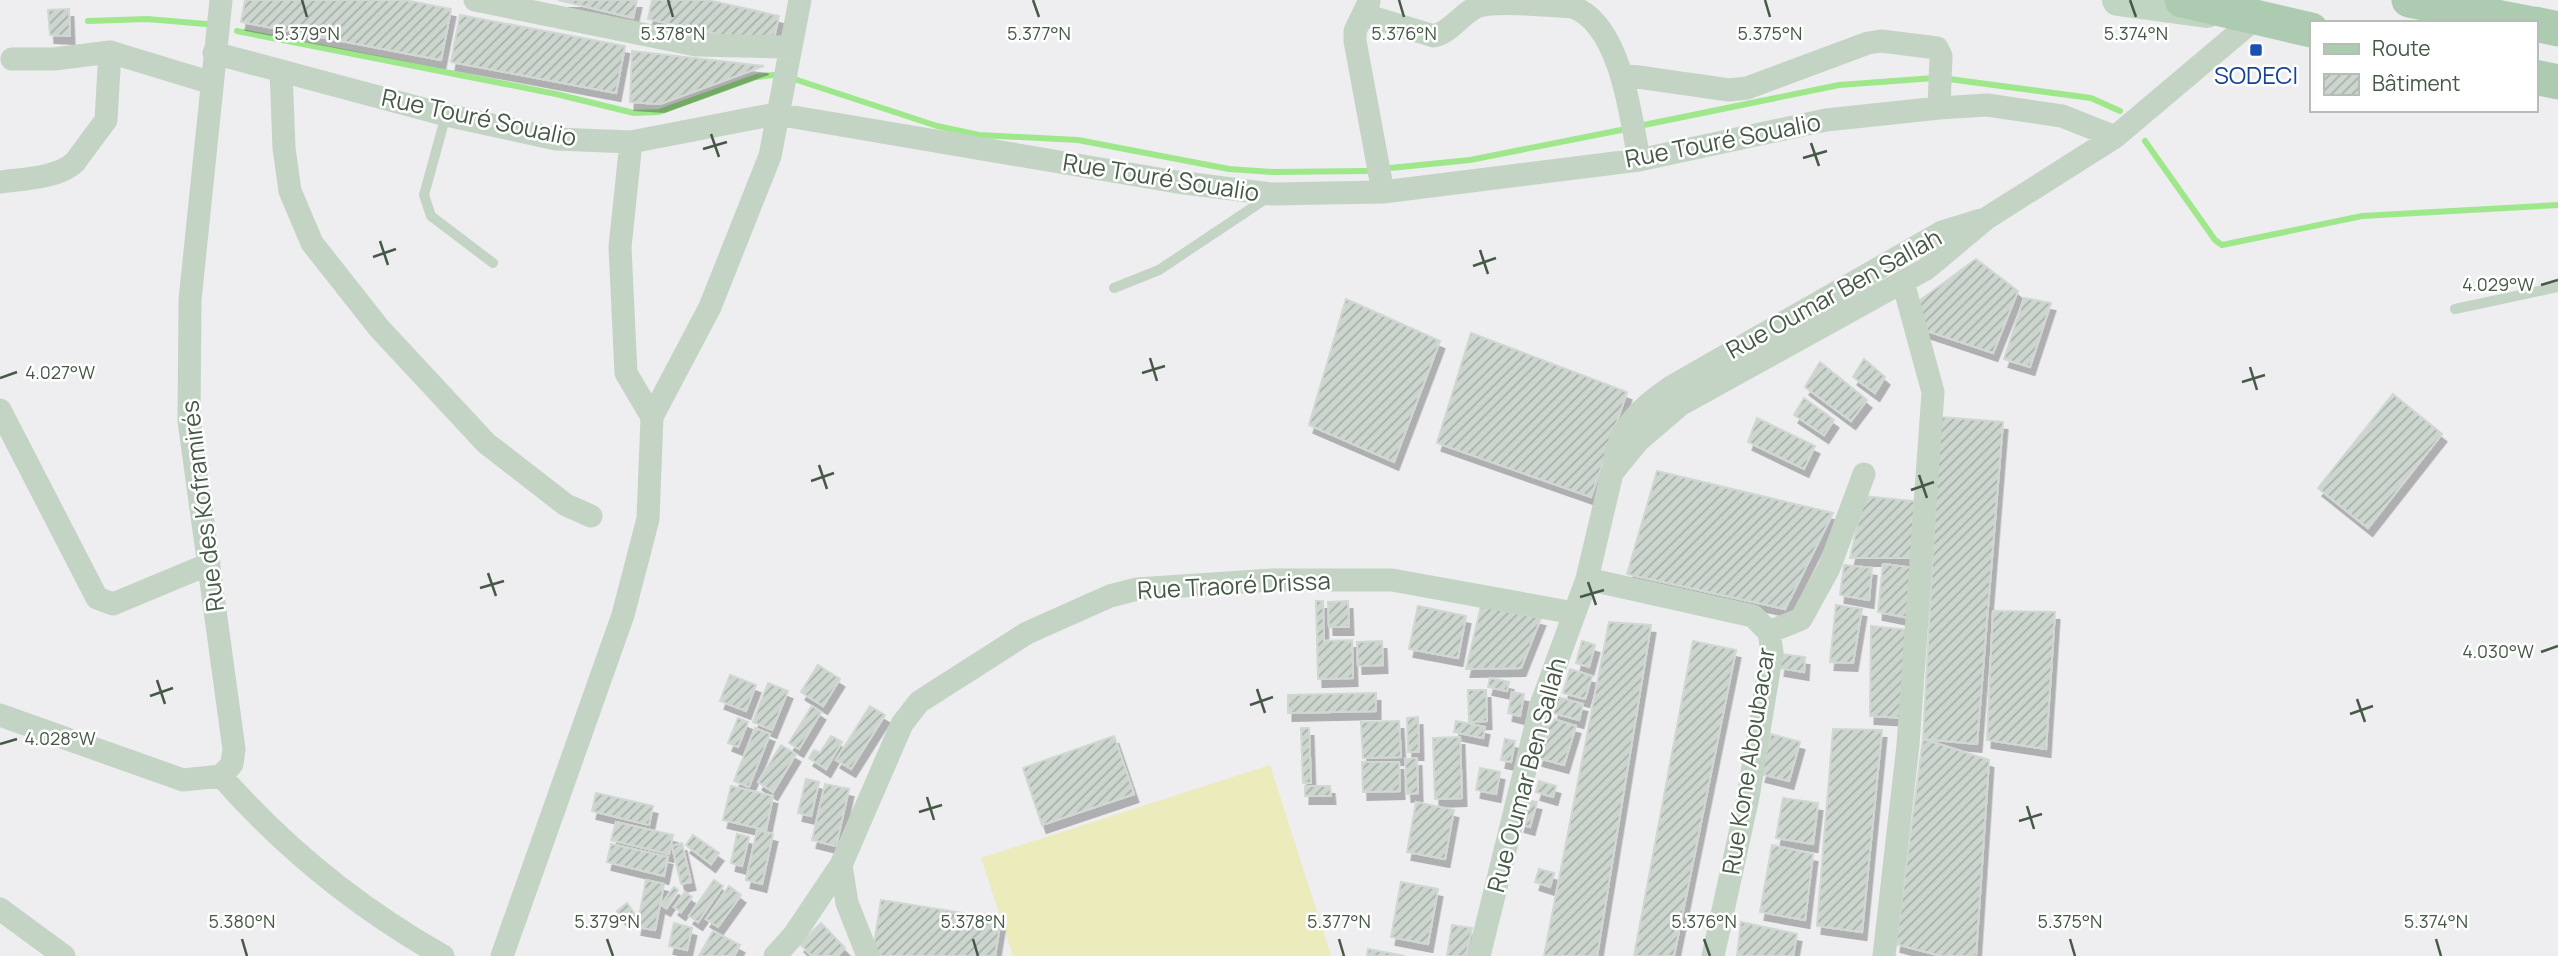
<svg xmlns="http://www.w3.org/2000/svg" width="2558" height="956" viewBox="0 0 2558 956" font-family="Manrope,sans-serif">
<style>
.pitch{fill:#ecebbc}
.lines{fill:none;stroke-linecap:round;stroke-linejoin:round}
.stream{stroke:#9ee88b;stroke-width:6}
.building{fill:url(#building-hatch);stroke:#d1d8d3;stroke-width:2;filter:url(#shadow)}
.lane{stroke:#c4d4c4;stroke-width:10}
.street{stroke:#c4d4c4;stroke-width:23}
.secondary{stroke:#c0d5c2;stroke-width:32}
.primary{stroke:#adcbb0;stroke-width:35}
.ticks{fill:none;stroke:#465947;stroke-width:2.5}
.transit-dot{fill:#1a4fb4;stroke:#fff;stroke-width:2.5}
.labels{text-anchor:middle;stroke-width:5;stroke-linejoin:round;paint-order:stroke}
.transit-label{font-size:24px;fill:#164399;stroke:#fff}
.street-label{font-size:24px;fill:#465947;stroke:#fff}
.ticks-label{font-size:18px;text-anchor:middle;fill:#465947;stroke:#fff;stroke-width:5;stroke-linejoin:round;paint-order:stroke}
</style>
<defs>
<pattern id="building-hatch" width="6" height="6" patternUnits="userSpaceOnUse" patternTransform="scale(1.75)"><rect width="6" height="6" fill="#ccd5ce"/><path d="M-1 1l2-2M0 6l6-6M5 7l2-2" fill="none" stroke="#a7b0a9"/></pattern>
<filter id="shadow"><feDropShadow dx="4.5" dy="8" stdDeviation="0" flood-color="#0004"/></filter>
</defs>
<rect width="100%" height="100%" fill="#eeedf0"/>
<!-- pitch -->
<path class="pitch" d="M1270 765 1331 956H1013L981 858Z"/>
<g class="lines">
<!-- stream -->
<path class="stream" d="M88 21 147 19 206 24
M237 31 556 94 634 113 659 112 756 77 774 75
M791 78 937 126 979 135 1078 140 1229 169 1273 172 1366 171
M1949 79 2091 98 2120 111
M1639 126 1839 85 1934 78
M2145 141 2215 240 2222 245 2362 216 2558 205
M1390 168 1470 160 1621 130"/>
</g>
<!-- building -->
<path class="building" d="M245 0H404L451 9 441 60 241 22Z
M558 0H637L633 18Z
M652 0H708L779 16 772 46 648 19Z
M69 9 70 36 50 35 48 10Z
M460 15 625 46 616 93 451 62Z
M632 51 764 66 660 104 630 102Z
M1976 259 2018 291 1993 353 1921 329 1915 304Z
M2024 298 2051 303 2030 367 2004 359Z
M1346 299 1440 341 1394 462 1309 425Z
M1471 333 1627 392 1591 497 1437 443Z
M1864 359 1885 377 1875 393 1853 377Z
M1820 362 1867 400 1851 421 1805 387Z
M2393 394 2442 434 2368 528 2318 488Z
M1804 398 1834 420 1824 435 1794 415Z
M1940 417 2003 422 1977 744 1923 739Z
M1757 418 1815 446 1804 469 1748 442Z
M1657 471 1833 513 1785 609 1627 574Z
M1864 496 1921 502 1916 558H1850Z
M1883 564 1915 568 1909 618 1878 612Z
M1844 565 1872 568 1869 600 1840 595Z
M1316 601H1323L1324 641 1352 640 1353 678 1318 679Z
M1348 601 1349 627H1329L1328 602Z
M1836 605 1862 609 1853 663 1830 662Z
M1418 606 1466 616 1458 658 1409 649Z
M1481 606 1541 618 1521 668 1466 669Z
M1993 611 2055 612 2046 749 1987 740Z
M1609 622 1651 625 1597 956H1544Z
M1871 626 1908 630 1906 718 1870 716Z
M1382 641 1383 665 1358 666 1357 642Z
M1582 641 1595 645 1589 667 1576 663Z
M1693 641 1736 650 1674 956H1634Z
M1782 654 1805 657 1804 672 1780 668Z
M818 665 840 679 823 706 801 692Z
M1570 669 1592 676 1585 699 1563 693Z
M730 675 756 685 746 711 720 701Z
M1490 678 1509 682 1507 691 1488 687Z
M768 683 788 691 772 730 753 722Z
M1468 690H1486L1487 721 1469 722Z
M1512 692 1524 694 1520 716 1508 713Z
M1376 693V711L1288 713V695Z
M1557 697 1583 704 1579 720 1553 713Z
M812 706 821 712 799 749 789 743Z
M870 706 885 715 851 769 836 760Z
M1418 717 1419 752H1408L1407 718Z
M738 718 748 722 738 747 728 743Z
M1550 718 1576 726 1564 765 1538 758Z
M1399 721 1401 757 1363 758 1361 722Z
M1456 721 1485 727 1483 738 1454 732Z
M755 728 770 734 749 787 734 781Z
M1301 728H1309L1311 783H1303Z
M1833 729 1882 730 1862 932 1817 926Z
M1771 734 1800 742 1789 781 1761 774Z
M831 736 842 742 826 769 809 758 814 750 820 753Z
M1114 736 1134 794 1042 825 1023 768Z
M1460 737 1462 798 1435 799 1433 738Z
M1505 739 1515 741 1511 762 1501 760Z
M1923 739 1989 760 1976 956H1941L1896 944Z
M781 745 796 754 773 792 758 782Z
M1417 758 1418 793 1407 794 1405 759Z
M1362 762H1399L1400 791 1363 792Z
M1480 768 1500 772 1496 794 1476 790Z
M806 779 819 782 811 816 798 813Z
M1539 781 1556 786 1553 797 1536 792Z
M825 784 849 789 836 846 812 840Z
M731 786 773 796 766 830 723 820Z
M1305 786H1330L1331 796H1305Z
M596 793 653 806 649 825 592 811Z
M1783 798 1818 803 1813 844 1776 838Z
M1527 800 1537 802 1530 827 1520 824Z
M1416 802 1454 810 1445 859 1407 852Z
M616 822 673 835 669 854 611 840Z
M757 830 773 834 762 884 746 880Z
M737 834 749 837 742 866 731 863Z
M693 835 719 853 711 864 686 845Z
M682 843 691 882 681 884 672 846Z
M611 844 668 857 664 876 607 862Z
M1772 845 1813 854 1805 920 1760 912Z
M1539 869 1554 873 1550 887 1535 882Z
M646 880 664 884 655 930 637 927Z
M714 880 723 886 698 922 689 916Z
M1401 882 1438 889 1428 944 1391 937Z
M729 886 741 895 718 927 706 919Z
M674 887 678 890 666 908 661 905Z
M685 892 692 897 681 912 674 907Z
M881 900 1001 919 995 956H872Z
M627 903 634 913 624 920 617 911Z
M1741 922 1797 934 1793 956H1737Z
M674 923 692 928 687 950 669 946Z
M821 923 845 948 837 956H812L800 944Z
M1452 925 1472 928 1466 956H1447Z
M713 931 740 945 734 956H699Z
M1368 949 1405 956H1367Z"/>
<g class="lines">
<!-- lane -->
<path class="lane" d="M446 115 424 195 431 216 493 263
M1114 288 1159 270 1270 196
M2455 309 2558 287"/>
<!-- street -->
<path class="street" d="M475 0 696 45 789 47
M1369 2 1355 31V41L1383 192
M1365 15 1434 36C1453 31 1462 12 1479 6 1501 0 1549 6 1573 7 1621 25 1631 117 1639 160
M214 53 446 115 556 139 631 142 776 114 1177 182 1272 194 1383 192 1639 160 1826 120 1939 108 1987 105 2062 116 2115 137
M12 59H54L110 52 212 83
M281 71 284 148 290 191 312 243 379 328 486 443 566 505 591 516
M1624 75 1729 90 1747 88 1868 43 1881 41 1937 48 1941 56 1939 108
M0 182C22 179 59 178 75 162L106 120 110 52
M0 410 97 598 113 604 209 564
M652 417 710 307 770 156 800 0
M1614 463C1619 427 1642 407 1671 387L1942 232 1981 220
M1587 579 1753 616 1769 632 1772 652 1748 797 1713 956
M1769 632 1801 619 1829 568 1864 474
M0 715 183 780 221 776 232 764 234 749 189 421 190 300 221 0
M221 776C285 849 358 908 443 956
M841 865 847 903 868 956
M0 909 64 956
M502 956 623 615 648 519 652 417 626 373 620 247 631 142
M775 956 794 935 841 865 902 724 919 702 1027 633 1110 596 1137 589 1272 580H1392L1574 613
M1479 956 1541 705 1587 579 1612 473 1638 441 1680 405 1926 269 1987 218 2115 137 2256 18
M1884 956 1908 745 1933 392 1903 282"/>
<!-- secondary -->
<path class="secondary" d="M2118 0 2207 12"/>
<!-- primary -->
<path class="primary" d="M2182 0 2311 30
M2409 0 2527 23
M2535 24 2558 29
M2535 77 2558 82"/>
</g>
<!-- ticks -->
<path class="ticks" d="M302 0 307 17M668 0 673 17M1033 0 1039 17M1399 0 1404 17M1765 0 1770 17M2130 0 2136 17M711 134 719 157M1811 143 1819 166M703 149 727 142M1803 158 1827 151M380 241 388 265M1480 250 1488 274M373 257 396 249M1473 266 1496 258M2541 285 2558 280M1150 358 1157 381M2250 367 2257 390M1142 373 1165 366M0 378 17 372M2242 382 2265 375M819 465 827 489M1919 475 1927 498M811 481 834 473M1911 490 1934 482M488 573 496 596M1588 582 1596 605M480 588 504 581M1580 597 1604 590M2541 652 2558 646M157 680 165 704M1257 689 1265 713M150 696 173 688M2357 699 2365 722M1250 705 1273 697M2350 714 2373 706M0 744 17 739M927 797 934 820M2027 806 2034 829M919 812 942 805M2019 821 2042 814M242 939 247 956M607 939 613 956M973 939 978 956M1339 939 1344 956M1704 939 1710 956M2070 939 2075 956M2436 939 2441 956"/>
<!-- markers -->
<rect class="transit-dot" x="2249" y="43" width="14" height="14" rx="3.5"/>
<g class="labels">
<!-- transit labels -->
<g class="transit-label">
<text x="2256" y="84">SODECI</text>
</g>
<!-- street labels -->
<g class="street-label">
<text transform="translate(479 118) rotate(12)" y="8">Rue Touré Soualio</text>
<text transform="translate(1723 141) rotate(-11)" y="8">Rue Touré Soualio</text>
<text transform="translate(1161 178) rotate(9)" y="8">Rue Touré Soualio</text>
<text transform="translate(1834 294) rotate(-29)" y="8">Rue Oumar Ben Sallah</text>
<text transform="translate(203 506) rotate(-97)" y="8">Rue des Koframirés</text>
<text transform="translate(1234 586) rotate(-3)" y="8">Rue Traoré Drissa</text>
<text transform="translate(1749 761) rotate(-81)" y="8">Rue Kone Aboubacar</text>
<text transform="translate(1527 775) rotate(-75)" y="8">Rue Oumar Ben Sallah</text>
</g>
</g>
<g class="ticks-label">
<text x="307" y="40">5.379°N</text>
<text x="673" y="40">5.378°N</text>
<text x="1039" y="40">5.377°N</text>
<text x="1404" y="40">5.376°N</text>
<text x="1770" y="40">5.375°N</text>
<text x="2136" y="40">5.374°N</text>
<text x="2498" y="291">4.029°W</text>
<text x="60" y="379">4.027°W</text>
<text x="2498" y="658">4.030°W</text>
<text x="60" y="745">4.028°W</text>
<text x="242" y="928">5.380°N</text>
<text x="607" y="928">5.379°N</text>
<text x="973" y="928">5.378°N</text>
<text x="1339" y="928">5.377°N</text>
<text x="1704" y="928">5.376°N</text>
<text x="2070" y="928">5.375°N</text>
<text x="2436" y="928">5.374°N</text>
</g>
<!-- legend -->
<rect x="2310" y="21" width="228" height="91" fill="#ffffff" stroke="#b5bdb5" stroke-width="2"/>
<rect x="2324" y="44" width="35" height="10" fill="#adcbb0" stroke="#b5bdb5" stroke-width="2"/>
<text x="2372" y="56" font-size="21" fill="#465947">Route</text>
<rect x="2324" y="74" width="35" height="21" fill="url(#building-hatch)" stroke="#b5bdb5" stroke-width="2"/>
<text x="2372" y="91" font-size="21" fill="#465947">Bâtiment</text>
</svg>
